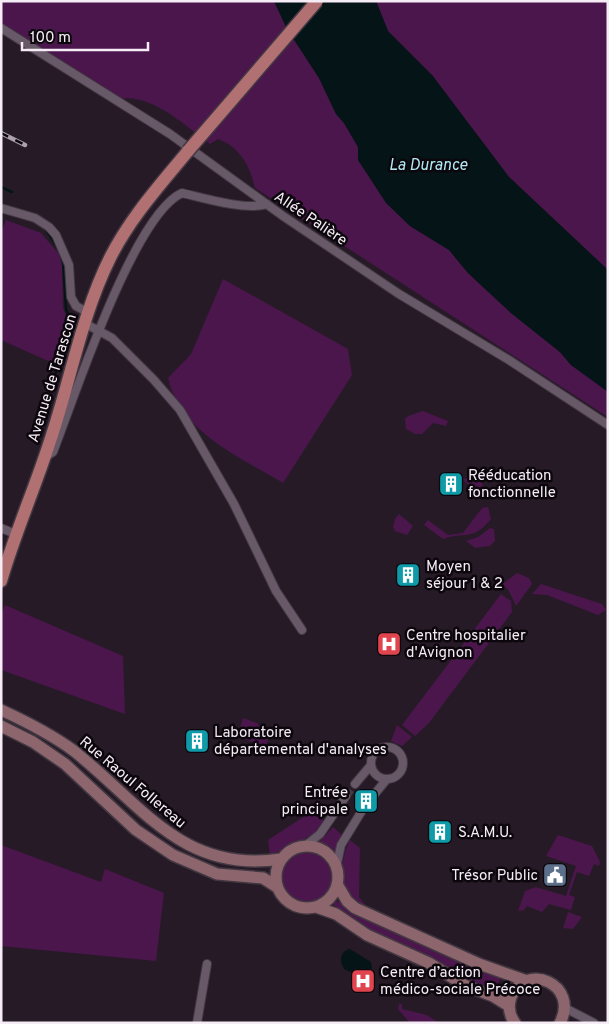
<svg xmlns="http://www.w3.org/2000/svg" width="609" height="1024" viewBox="0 0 609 1024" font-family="Overpass,sans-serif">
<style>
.green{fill:#4a164c}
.water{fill:#041417}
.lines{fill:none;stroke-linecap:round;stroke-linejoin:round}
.stream{stroke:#041417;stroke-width:2.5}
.street-tunnel{stroke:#463a46;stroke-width:8;stroke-dasharray:8 4;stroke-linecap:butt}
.street-casing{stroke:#423842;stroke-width:10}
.secondary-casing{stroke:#423842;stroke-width:14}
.primary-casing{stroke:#423842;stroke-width:15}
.street{stroke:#685968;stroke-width:8}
.secondary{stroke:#8d656c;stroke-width:11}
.primary{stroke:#b17071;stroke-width:12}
.rail-casing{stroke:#aca1ac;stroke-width:4.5}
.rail{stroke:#0c070c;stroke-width:2.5;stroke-dasharray:8;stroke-linecap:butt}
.primary-bridge-casing{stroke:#423842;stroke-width:15;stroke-linecap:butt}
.primary-bridge{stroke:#b17071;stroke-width:12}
.labels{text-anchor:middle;stroke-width:5;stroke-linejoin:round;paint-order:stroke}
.street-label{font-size:15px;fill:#f5ecf5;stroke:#0c070c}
.poi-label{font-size:15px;fill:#f5ecf5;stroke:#0c070c;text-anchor:start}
.water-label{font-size:16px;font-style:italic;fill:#b2ebf6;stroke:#0c070c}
</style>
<rect width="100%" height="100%" fill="#271a27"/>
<!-- green -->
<path class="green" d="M1 1H274L287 29 319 78 336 114 344 123 358 147V160L389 205 410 226 449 250 468 273 511 313 560 352 571 365 608 391V417L255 188C250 166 240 147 218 139L210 144C184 125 152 93 118 99L1 23Z
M376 1H608V270L509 177 432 75 388 31Z
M6 220 41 233 59 254 62 266 63 308 68 320 55 364 1 340V233Z
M223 279 348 349 352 375 283 483C240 457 180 432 168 378L191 354Z
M423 411 448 421 446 426 433 423 422 434H415L406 429 405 419 408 416Z
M481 477 485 495 482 496 462 479Z
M488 507 491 519C472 542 465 531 443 539L424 525 428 520 448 535 463 533 482 508Z
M399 514 413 526 407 535 395 531 393 527 395 519Z
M490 528 494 529 495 541 490 546 475 548 466 541 478 537Z
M517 573 529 578 532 584 516 606 508 589 501 585Z
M541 584 602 604 606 610 598 615 547 595 532 594Z
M501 594 511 601 512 612 429 723 415 736 402 725Z
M5 605 123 656 125 714 1 670V615Z
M243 718 257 723 269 737 266 747 244 739 247 731 240 728Z
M397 725 412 737 402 746 391 741Z
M311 812 324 821 316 833 270 856 268 840Z
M333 827 342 835 334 854 318 843Z
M558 835 592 846 600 862 599 866 594 864 589 876 577 872 569 895 575 897 571 910 549 904 542 912 527 906 524 910 518 911 525 891 536 887 566 896 576 866 546 856Z
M350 840 360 848 359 897 366 906 378 913C371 910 358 906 353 901 337 885 341 858 350 840Z
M1 845 101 882 105 869 164 893 156 961 1 946Z
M281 878a26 26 0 1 1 52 0a26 26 0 1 1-52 0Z
M333 901 339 902 359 916 488 974 501 978 493 991 461 977 416 950 372 932 334 906Z
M568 912 582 917 573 929 563 928Z
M399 1004H402V1009L427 1015 439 1023H410L398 1009Z"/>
<!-- water -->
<path class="water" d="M274 1H376L388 31 432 75 509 177 608 270V392L571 365 560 352 511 313 468 273 449 250 410 226 386 203 358 160V147L344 123 336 114 319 78 287 29Z
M350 949 371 962 372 968C365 979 354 974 344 969 339 961 340 951 350 949Z"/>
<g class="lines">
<!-- stream -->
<path class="stream" d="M1 187 12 192
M45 228 59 250
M55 375 71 323 66 309 63 260
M38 431 48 400"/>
<!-- street-tunnel -->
<path class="street-tunnel" d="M346 796 355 784
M363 809 373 796"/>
<defs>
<path id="street" d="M1 28 170 134 283 216 399 294 509 360 608 425
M1 208 35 218 49 227 56 235 69 265 71 297 76 306 89 313
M86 324 112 338 154 380 180 410 234 504 276 591 302 630
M45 457 53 452C74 399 133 215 182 193 203 198 247 211 267 204
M1 528 18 535
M371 763a16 16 0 1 1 32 0a16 16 0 1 1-32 0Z
M355 784 371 765
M373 796 387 779
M305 846 320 834 346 796
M336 868 341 845 363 809
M565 1008 594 1023
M197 1023 207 964"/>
<path id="secondary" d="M1 710C27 722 51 734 74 751 142 805 183 874 281 859
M1 726 33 742 65 764 136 830 173 855 217 874 263 878 277 887
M276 877a31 31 0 1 1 62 0a31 31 0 1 1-62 0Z
M337 884 347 901 355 908 479 964 527 981
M316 907 336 914 367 935 429 963 466 986 493 996 509 1006
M515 1023C509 1015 508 1006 511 997 525 961 580 984 560 1023"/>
<path id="primary" d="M1 581C15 533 35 488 50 441 70 382 82 314 110 258 130 218 160 185 188 151"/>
</defs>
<!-- street casing -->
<use href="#street" class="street-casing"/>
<!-- secondary casing -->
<use href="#secondary" class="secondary-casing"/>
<!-- primary casing -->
<use href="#primary" class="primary-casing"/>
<!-- street -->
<use href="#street" class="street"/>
<!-- secondary -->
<use href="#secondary" class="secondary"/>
<!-- primary -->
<use href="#primary" class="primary"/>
<defs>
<path id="rail" d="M1 133 25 145"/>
</defs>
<!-- rail casing -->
<use href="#rail" class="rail-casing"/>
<!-- rail -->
<use href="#rail" class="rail"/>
<defs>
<path id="primary-bridge" d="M188 151 317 1"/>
</defs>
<!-- primary-bridge casing -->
<use href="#primary-bridge" class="primary-bridge-casing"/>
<!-- primary-bridge -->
<use href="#primary-bridge" class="primary-bridge"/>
</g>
<!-- icons -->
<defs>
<symbol id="building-square" viewBox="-11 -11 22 22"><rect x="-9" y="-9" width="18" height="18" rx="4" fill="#0f9aa8" stroke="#0c070c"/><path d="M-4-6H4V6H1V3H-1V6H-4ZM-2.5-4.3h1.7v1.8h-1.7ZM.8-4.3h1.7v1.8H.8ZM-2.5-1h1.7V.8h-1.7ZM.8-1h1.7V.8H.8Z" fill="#fff"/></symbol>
<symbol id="hospital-square" viewBox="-11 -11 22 22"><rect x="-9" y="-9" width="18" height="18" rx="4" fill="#e0444e" stroke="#0c070c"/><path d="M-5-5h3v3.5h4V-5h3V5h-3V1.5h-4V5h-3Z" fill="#fff"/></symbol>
<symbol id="civic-square" viewBox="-11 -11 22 22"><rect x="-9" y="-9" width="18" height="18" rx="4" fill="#5c6f8a" stroke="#0c070c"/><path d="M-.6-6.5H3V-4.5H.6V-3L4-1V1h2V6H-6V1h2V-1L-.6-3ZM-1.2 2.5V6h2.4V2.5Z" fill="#fff"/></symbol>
</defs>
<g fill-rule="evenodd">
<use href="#building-square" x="437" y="470" width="28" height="28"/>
<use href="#building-square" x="394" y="561" width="28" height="28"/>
<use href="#hospital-square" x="375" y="630" width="28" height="28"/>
<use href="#building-square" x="183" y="727" width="28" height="28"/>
<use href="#building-square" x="352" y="787" width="28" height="28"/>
<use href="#building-square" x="426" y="818" width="28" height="28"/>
<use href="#civic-square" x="541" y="861" width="28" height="28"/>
<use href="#hospital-square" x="349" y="967" width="28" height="28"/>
</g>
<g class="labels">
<!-- street labels -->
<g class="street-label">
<text transform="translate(311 218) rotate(34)" y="5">Allée Palière</text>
<text transform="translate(52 378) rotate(-73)" y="5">Avenue de Tarascon</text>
<text transform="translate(133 782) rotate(40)" y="5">Rue Raoul Follereau</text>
</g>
<!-- poi labels -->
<g class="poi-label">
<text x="468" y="480">Rééducation<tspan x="468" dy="17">fonctionnelle</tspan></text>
<text x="426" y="571">Moyen<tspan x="426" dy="17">séjour 1 &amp; 2</tspan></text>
<text x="406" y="640">Centre hospitalier<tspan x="406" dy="17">d'Avignon</tspan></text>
<text x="214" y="737">Laboratoire<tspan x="214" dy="17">départemental d'analyses</tspan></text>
<text x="348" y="797" text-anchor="end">Entrée<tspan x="348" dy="17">principale</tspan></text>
<text x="458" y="837">S.A.M.U.</text>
<text x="538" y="880" text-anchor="end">Trésor Public</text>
<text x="380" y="977">Centre d’action<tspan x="380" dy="17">médico-sociale Précoce</tspan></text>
</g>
<!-- water labels -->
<g class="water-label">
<text x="428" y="170">La Durance</text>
</g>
</g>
<!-- border -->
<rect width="609" height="1024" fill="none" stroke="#f5ecf5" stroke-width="5"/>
<!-- scale -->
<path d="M22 42v8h126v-8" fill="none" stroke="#f5ecf5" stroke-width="2.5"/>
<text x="30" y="42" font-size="15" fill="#f5ecf5" stroke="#0c070c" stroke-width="4" paint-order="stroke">100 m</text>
</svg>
